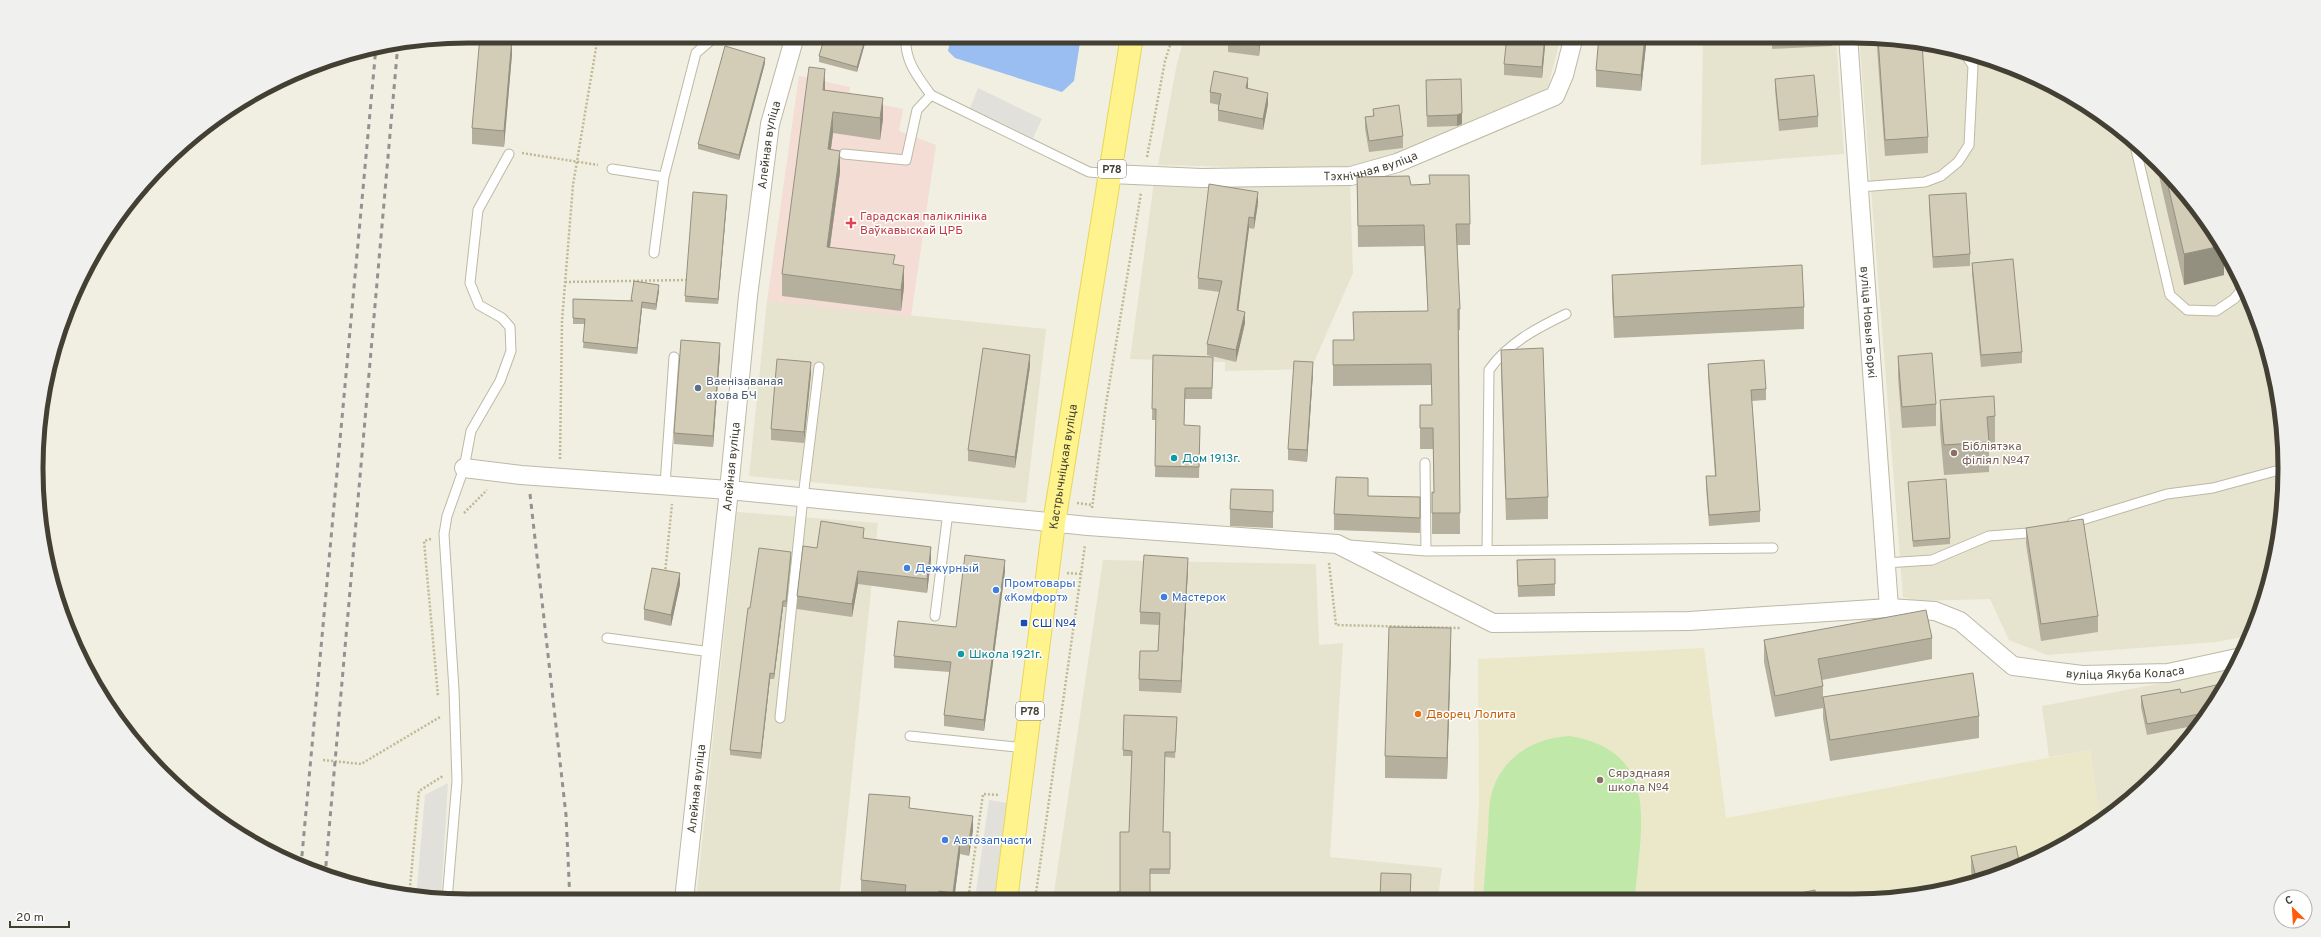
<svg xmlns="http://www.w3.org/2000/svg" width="2321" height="937" viewBox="0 0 2321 937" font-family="Overpass,sans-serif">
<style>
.residential{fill:#e6e3cf}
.education{fill:#ebe8ca}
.medical{fill:#f3ddd4}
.green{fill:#c0e8a8}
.parking{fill:#e1e0db}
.water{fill:#9abef2}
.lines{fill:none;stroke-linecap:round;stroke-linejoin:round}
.service-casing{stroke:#bdb9a4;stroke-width:11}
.minor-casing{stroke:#bdb9a4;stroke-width:20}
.primary-casing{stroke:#e7d65a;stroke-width:24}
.path{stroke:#bfb895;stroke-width:2.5;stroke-dasharray:2 2;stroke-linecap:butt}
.service{stroke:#fff;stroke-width:9}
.minor{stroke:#fff;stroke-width:18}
.primary{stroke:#fff38d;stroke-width:22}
.rail{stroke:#929292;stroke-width:3;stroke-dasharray:5 5;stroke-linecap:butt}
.wall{fill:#b5b09d}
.shaded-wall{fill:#949080}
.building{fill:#d3cdb7;stroke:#949080}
.health-dot{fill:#e0444e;stroke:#fff;stroke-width:1.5}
.service-dot{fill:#5c6f8a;stroke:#fff;stroke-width:1.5}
.education-dot{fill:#8d6e63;stroke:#fff;stroke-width:1.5}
.culture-dot{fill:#0f9aa8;stroke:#fff;stroke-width:1.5}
.shop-dot{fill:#3f7fe0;stroke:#fff;stroke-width:1.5}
.transit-dot{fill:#1a4fb4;stroke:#fff;stroke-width:1.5}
.food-dot{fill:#e8710a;stroke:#fff;stroke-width:1.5}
.labels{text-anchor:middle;stroke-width:3;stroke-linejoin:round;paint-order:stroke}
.shield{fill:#fff;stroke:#7b7970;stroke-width:1}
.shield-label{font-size:11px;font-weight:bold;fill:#433f32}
.street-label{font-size:12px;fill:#433f32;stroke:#fff}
.health-label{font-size:12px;fill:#be3a42;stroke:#fff;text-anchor:start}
.service-label{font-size:12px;fill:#4e5e75;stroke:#fff;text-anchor:start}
.education-label{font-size:12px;fill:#785e54;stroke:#fff;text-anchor:start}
.culture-label{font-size:12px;fill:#0d838f;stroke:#fff;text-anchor:start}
.shop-label{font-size:12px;fill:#366cbe;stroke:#fff;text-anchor:start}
.transit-label{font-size:12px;fill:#164399;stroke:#fff;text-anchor:start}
.food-label{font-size:12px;fill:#c56008;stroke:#fff;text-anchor:start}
.rim{fill:none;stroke:#433f32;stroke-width:5}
</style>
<rect width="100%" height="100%" fill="#f1efe1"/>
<!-- residential -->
<path class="residential" d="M1185 36H1561L1548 87 1537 95 1448 135 1346 170 1158 165 1177 63Z
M1703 36H1836L1844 154 1701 165Z
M1859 36 1909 40 1991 59 2069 94 2137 143 2195 205 2240 277 2270 356 2284 440 2281 525 2262 607 2248 636 2216 642 2047 655 2009 640 1990 599 1917 601 1903 597Z
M1154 182 1350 184 1353 273 1311 369 1225 371V362L1130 359Z
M767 301 1046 329 1026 503 749 476Z
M737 512 878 523 839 900H696Z
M1103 560 1316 564 1319 645 1343 643 1330 857 1442 868 1438 898 1053 899Z
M2231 670 2212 709 2137 794 2100 819 2090 750 2049 757 2042 706Z"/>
<!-- education -->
<path class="education" d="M1704 648 1726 818 2090 750 2100 819 2044 856 1991 878 1909 897 1473 898 1479 803 1478 659Z"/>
<!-- medical -->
<path class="medical" d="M799 76 850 87 849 98 903 109 899 131 936 145 911 317 767 301Z"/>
<!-- green -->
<path class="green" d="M1570 736C1663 752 1640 829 1635 898H1483C1485 877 1486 856 1488 834 1489 821 1488 805 1492 792 1503 756 1534 738 1570 736Z"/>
<!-- parking -->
<path class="parking" d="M978 88 1042 119 1033 138 970 108Z
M448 783 441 899 416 898 425 795Z
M989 800 1007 803 994 900H978L975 899Z"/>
<!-- water -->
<path class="water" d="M951 36H1081L1074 81 1062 92 955 58 948 51Z"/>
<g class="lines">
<defs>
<path id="service" d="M906 36C904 60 917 76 931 95L1089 172 1111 174
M2134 141 2170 295 2187 310 2216 311 2234 299 2244 287
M844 154 906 160 917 110 931 95
M612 169 664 177
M1859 187 1925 182 1941 176 1958 162 1969 145 1973 66 1964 52
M654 253 664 177 696 53 716 36
M1425 463 1426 551
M665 485 674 357
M2072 523 2167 494 2213 488 2283 469
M1349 545 1426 551 1773 548
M1487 550 1489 370C1508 343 1537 328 1566 314
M1885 563 1932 560 1989 536 2039 532
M935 616 948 512
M607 638 711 652
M780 718 803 497 819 367
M910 736 1025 748
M447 900 457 781 454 690 444 534 447 516 464 468 471 431 500 381 511 351 510 327 502 318 479 305 470 283 478 210 509 154"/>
<g id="minor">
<path id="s1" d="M1848 36 1889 608"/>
<path id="s2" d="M1111 174 1201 178 1351 176 1397 163 1555 96 1564 75 1574 36"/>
<path id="s3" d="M464 468 521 475 729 490 1088 526 1337 544 1493 623 1689 621 1889 608 1935 611 1960 621 2013 666 2082 675 2168 673 2237 658"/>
<path id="s4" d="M684 900 729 490 748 296 770 124 795 36"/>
</g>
<g id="primary">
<path id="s5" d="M1006 900 1054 523 1132 36"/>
</g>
</defs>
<!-- service casing -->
<use href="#service" class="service-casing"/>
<!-- minor casing -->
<use href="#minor" class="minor-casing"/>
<!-- primary casing -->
<use href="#primary" class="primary-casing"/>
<!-- path -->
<path class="path" d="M522 153 598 165
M1147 157 1165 61 1173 36
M565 282 686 280
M560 459 562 321 573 185 598 36
M1077 503 1092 505
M1092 508 1106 404 1141 193
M464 513 487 490
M431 539 424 541 438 696
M1329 563 1336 625 1460 628
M665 573 672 504
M1067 573 1081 574 1085 545
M323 760 361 764 440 717
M409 897 419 791 443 776
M968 900 983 794 998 795
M1035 900 1081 574"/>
<!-- service -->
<use href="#service" class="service"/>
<!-- minor -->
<use href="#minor" class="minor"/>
<!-- primary -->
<use href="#primary" class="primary"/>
<!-- rail -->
<path class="rail" d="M530 494 566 815 570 901
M301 866 376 47
M325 876 398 43"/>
</g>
<!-- wall -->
<path class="wall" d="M825 36H867L857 72 819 62V56Z
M1261 36 1259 56 1228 52V41Z
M1599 36H1647L1641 91 1596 87V70Z
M1772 36H1832V46L1772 49Z
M1877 38 1909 40 1928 137V153L1885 156 1877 48Z
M1545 46 1542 78 1504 75V64Z
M512 54 504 147 472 144V128Z
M765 63 739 160 698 149V144Z
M1775 79 1818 116V127L1779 131 1775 90Z
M1426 80 1462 113V124L1457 126 1427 127Z
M1248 89 1268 104 1263 130 1218 121V110L1219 105 1210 103V92Z
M825 90 883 119 880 140 833 133 831 149 840 172 830 247 895 265 904 287 901 311 782 296V274Z
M1373 109 1403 136V148L1369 152 1365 128V117L1373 116Z
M2156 163 2195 205 2224 250V275L2184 285Z
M1357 177 1411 185 1470 224V245H1457L1460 309V330H1459L1460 534H1432V492L1434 493 1433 449H1420V426L1432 405 1431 385 1333 386V340H1353L1428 311 1424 246 1358 247Z
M1929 195 1970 254V266L1933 268 1929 207Z
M727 201 718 304 685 302V296Z
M1258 203 1254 229 1249 228 1238 310 1245 323 1236 362 1207 355V344L1220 292 1198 289V278Z
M1972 263 2022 352V363L1981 367 1972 274Z
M1612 275 1804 307V329L1614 338 1612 296Z
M659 291 656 310 642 308 637 354 583 348 585 324H573V299L631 301Z
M1501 350 1548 497V519L1506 520 1501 371Z
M720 354 713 447 674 444V433Z
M1153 355 1213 357 1212 399H1185L1184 425 1200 437 1199 478 1155 477 1156 420H1152Z
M1898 356 1936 404V426L1902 428 1898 377Z
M1708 364 1766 389V400L1752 401 1760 511V522L1709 526 1706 487V476H1715L1708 375Z
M1030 366 1015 468 968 461V450Z
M811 373 804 443 771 440V429Z
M1313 373 1307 462 1288 460V449Z
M1940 400 1995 416V446L1989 447V472L1944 475 1940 431Z
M1908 482 1950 538V544L1913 547Z
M1368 496 1420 497V533L1334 530V514Z
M1273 506V528L1230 526V509Z
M2026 528 2098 616V632L2041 641 2026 544Z
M864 538 931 560 927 593 858 584 852 617 797 609V596L817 548Z
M791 557 786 607H783L774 679H770L761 759 730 755V750L750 608Z
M1188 570 1181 693 1139 691V679L1158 651 1159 625 1140 624V612Z
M1005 571 984 731 944 726V715L950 672 894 668V656L956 627Z
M1517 571 1555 584V596L1518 597Z
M680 584 671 626 644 620V609Z
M1932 638V659L1822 680 1823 686V708L1775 717 1764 662V640Z
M1451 650 1447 779 1385 778V756Z
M2181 693 2212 709 2198 725 2147 735 2141 707V696Z
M1823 697 1979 716V738L1830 761 1823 718Z
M1177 722 1175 758 1165 757 1163 832H1170V874H1150L1129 832 1132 756H1123V750Z
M910 808 973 830 969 856 960 854 954 900H904V899L861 894V880Z
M1971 856 1991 878 1974 882 1971 872Z"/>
<!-- shaded-wall -->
<path class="shaded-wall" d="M866 36H867L857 72V67Z
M1260 36H1261L1259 56V45Z
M1545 36V46L1542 78V67Z
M1645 36H1647L1641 91V75Z
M512 38V54L504 147V131Z
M765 58V63L739 160V155Z
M825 69V91L823 90Z
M1248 78V89L1246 88Z
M1268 93V104L1263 130V119Z
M883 98V119L880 140V118Z
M833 112V133L828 170V149Z
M1462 113V124L1457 126V115Z
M840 151V172L827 268V247Z
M1258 192V203L1254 229V218Z
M727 195V201L718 304V299Z
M1249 217V228L1237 321V310Z
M2221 246 2224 250V275L2184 285V254Z
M904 266V287L901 311V290Z
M659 285V291L656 310V304Z
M642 302V308L637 354V348Z
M1245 312V323L1236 362V350Z
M720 343V354L713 447V436Z
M1030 355V366L1015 468V457Z
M811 362V373L804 443V432Z
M1313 362V373L1307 462V450Z
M931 547V560L927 593V579Z
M791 552V557L786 607V601Z
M1188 558V570L1181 693V681Z
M1005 560V571L984 731V720Z
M858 571V584L852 617V604Z
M680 573V584L671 626V615Z
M783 601V607L774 679V674Z
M1451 628V650L1447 779V758Z
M770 673V679L761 759V753Z
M973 816V830L969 856V841Z
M960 840V854L954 900H953V893Z"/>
<!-- building -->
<path class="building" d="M480 36H492L512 38 504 131 472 128Z
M825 36H866L857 67 819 56Z
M1228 36H1260L1259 45 1228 41Z
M1507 36H1545L1542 67 1504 64Z
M1599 36H1645L1641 75 1596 70Z
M1772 36H1813L1772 38Z
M1878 38 1909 40 1922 43 1928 137 1885 140Z
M725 46 765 58 739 155 698 144Z
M809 67 825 69 823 90 883 98 880 118 833 112 828 149 840 151 827 247 895 255 893 264 904 266 901 290 782 274Z
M1214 71 1248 78 1246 88 1268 93 1263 119 1218 110 1221 94 1210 92Z
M1814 75 1818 116 1779 120 1775 79Z
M1461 79 1462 113 1457 115 1427 116 1426 80Z
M1399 105 1403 136 1369 141 1365 117 1374 116 1373 109Z
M2165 173 2195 205 2221 246 2184 254Z
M1429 175H1469L1470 224H1456L1460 309H1458L1460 513H1432V492L1434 493 1433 428H1420V405H1432L1431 364 1333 365V340H1354L1353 312 1428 311 1424 225 1358 226 1357 177 1409 176 1411 185 1430 184Z
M1209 184 1258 192 1254 218 1249 217 1237 310 1245 312 1236 350 1207 344 1222 281 1198 278Z
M693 192 727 195 718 299 685 296Z
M1966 193 1970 254 1933 257 1929 195Z
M2013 259 2022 352 1981 355 1972 263Z
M1802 265 1804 307 1614 317 1612 275Z
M634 281 659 285 656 304 642 302 637 348 583 342 585 319 573 318V299L633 301 631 300Z
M681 340 720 343 713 436 674 433Z
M983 348 1030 355 1015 457 968 450Z
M1543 348 1548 497 1506 499 1501 350Z
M1932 353 1936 404 1902 407 1898 356Z
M1153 355 1213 357 1212 388H1185L1184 425 1200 426 1199 467 1155 466 1156 409H1152Z
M777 359 811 362 804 432 771 429Z
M1764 360 1766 389 1751 390 1760 511 1709 515 1706 476H1716L1708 364Z
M1294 361 1313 362 1307 450 1288 449Z
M1994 396 1995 416 1987 417 1989 442 1944 445 1940 400Z
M1336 477 1368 478V496L1420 497V518L1334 514Z
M1946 479 1950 538 1913 541 1908 482Z
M1231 489 1273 490V512L1230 509Z
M2083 519 2098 616 2041 624 2026 528Z
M821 521 864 528 863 538 931 547 927 579 858 571 852 604 797 596 803 546 817 548Z
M759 548 791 552 786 601H783L774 674 770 673 761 753 730 750 748 608H750Z
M965 555 1005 560 984 720 944 715 951 662 894 656 898 621 956 627Z
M1144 555 1188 558 1181 681 1139 679 1140 651H1158L1160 613 1140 612Z
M1555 559V584L1518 586 1517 560Z
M652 568 680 573 671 615 644 609Z
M1926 610 1932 638 1818 659 1823 686 1775 696 1764 640Z
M1389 627 1451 628 1447 758 1385 756Z
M1973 673 1979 716 1830 740 1823 697Z
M2225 683 2212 709 2210 712 2147 724 2141 696 2180 689 2181 693Z
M1124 715 1177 717 1175 752H1165L1163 832H1170V869H1150V899H1117V892H1120V832H1129L1132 751 1123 750Z
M869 794 910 797 909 808 973 816 969 841 960 840 953 893 939 891 938 900H904L906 885 861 880Z
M2016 846 2020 866 1991 878 1977 882 1971 856Z
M1381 873 1411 874 1410 899H1380Z
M1815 890 1816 898H1776Z"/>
<!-- markers -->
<path class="health-dot" d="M849 217h4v4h4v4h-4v4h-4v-4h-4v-4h4z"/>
<circle class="service-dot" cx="698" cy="388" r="4"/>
<g class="education-dot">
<circle cx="1954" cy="453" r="4"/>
<circle cx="1600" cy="780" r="4"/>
</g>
<g class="culture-dot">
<circle cx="1174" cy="458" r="4"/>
<circle cx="961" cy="654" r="4"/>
</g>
<g class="shop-dot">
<circle cx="907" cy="568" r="4"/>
<circle cx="996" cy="590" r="4"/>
<circle cx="1164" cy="597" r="4"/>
<circle cx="945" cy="840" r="4"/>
</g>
<rect class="transit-dot" x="1020" y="619" width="8" height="8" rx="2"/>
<circle class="food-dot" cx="1418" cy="714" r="4"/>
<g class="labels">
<!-- shield labels -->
<g class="shield">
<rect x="1098" y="160" width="28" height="18" rx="3"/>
<rect x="1016" y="702" width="28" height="18" rx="3"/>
</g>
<g class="shield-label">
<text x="1112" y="173">Р78</text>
<text x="1030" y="715">Р78</text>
</g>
<!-- street labels -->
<g class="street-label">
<text dy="4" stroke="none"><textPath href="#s4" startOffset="760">Алейная вуліца</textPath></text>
<text dy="4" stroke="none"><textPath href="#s2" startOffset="261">Тэхнічная вуліца</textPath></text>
<text dy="4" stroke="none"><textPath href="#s1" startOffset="287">вуліца Новыя Боркі</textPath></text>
<text dy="4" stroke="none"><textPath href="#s4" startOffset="436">Алейная вуліца</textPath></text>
<text dy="4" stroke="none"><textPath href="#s5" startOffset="437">Кастрычніцкая вуліца</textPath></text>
<text dy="4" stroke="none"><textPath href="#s3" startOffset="1703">вуліца Якуба Коласа</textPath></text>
<text dy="4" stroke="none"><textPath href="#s4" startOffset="112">Алейная вуліца</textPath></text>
</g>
<!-- health labels -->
<g class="health-label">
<text x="860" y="220">Гарадская паліклініка<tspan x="860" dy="14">Ваўкавыскай ЦРБ</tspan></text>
</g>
<!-- service labels -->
<g class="service-label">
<text x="706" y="385">Ваенізаваная<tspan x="706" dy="14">ахова БЧ</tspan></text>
</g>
<!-- education labels -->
<g class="education-label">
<text x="1962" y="450">Бібліятэка<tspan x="1962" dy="14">філіял №47</tspan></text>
<text x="1608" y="777">Сярэднаяя<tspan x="1608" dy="14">школа №4</tspan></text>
</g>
<!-- culture labels -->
<g class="culture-label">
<text x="1182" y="462">Дом 1913г.</text>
<text x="969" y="658">Школа 1921г.</text>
</g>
<!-- shop labels -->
<g class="shop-label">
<text x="915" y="572">Дежурный</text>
<text x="1004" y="587">Промтовары<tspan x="1004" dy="14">«Комфорт»</tspan></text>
<text x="1172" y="601">Мастерок</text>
<text x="953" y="844">Автозапчасти</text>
</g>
<!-- transit labels -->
<g class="transit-label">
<text x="1032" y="627">СШ №4</text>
</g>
<!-- food labels -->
<g class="food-label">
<text x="1426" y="718">Дворец Лолита</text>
</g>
</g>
<!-- crop -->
<path d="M0 0H2321V937H0ZM468 43H1853A425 425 0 0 1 2278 468V469A425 425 0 0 1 1853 894H468A425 425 0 0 1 43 469V468A425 425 0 0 1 468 43Z" fill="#f0f0ef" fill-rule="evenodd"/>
<path class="rim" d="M468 43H1853A425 425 0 0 1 2278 468V469A425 425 0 0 1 1853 894H468A425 425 0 0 1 43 469V468A425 425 0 0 1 468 43Z"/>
<!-- north arrow -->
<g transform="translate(2293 909) rotate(335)"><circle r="19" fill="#ffffff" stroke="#b4b2ad"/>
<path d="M0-3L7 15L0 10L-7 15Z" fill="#ff5b0b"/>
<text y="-6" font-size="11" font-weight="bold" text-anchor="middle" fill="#433f32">С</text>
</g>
<!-- scale -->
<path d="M10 921v6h59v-6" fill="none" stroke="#433f32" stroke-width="2"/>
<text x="16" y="921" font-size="12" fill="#433f32" stroke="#ffffff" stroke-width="3" paint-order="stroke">20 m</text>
</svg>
